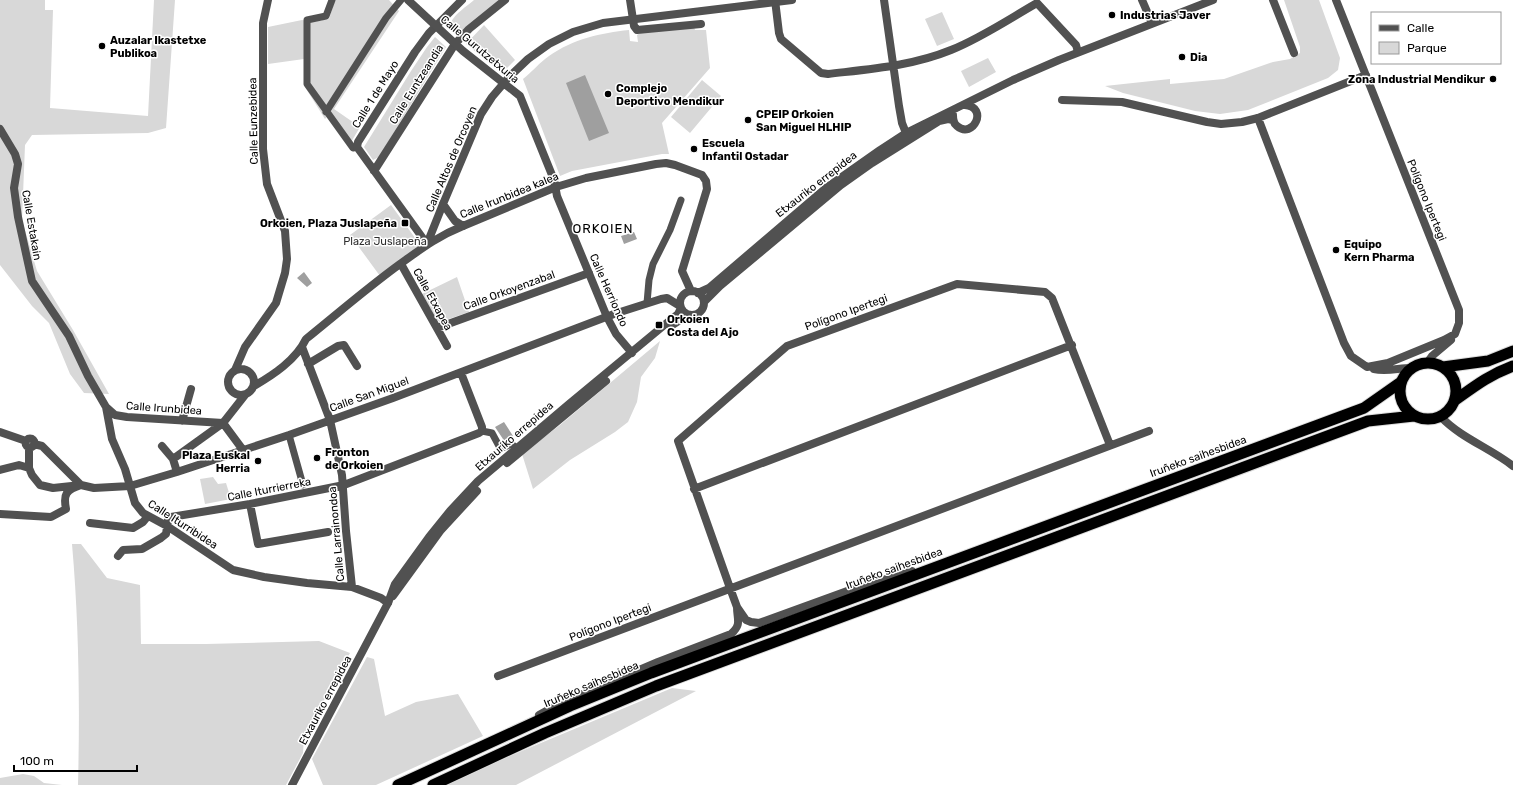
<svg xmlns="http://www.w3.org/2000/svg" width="1513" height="785" viewBox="0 0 1513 785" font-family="Rubik,sans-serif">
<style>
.green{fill:#d8d8d8}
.water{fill:#9f9f9f}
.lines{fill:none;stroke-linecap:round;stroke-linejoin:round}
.trunk-casing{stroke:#dbdbdb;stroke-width:13}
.pedestrian{stroke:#515151;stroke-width:7}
.minor{stroke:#515151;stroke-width:8}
.tertiary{stroke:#515151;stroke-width:8}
.trunk{stroke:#000;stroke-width:11}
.poi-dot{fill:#000;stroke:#fff;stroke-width:1.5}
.labels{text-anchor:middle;stroke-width:3;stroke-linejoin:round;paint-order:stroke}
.poi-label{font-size:11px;font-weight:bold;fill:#000;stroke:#fff;text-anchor:start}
.street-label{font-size:11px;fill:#000;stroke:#fff}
.park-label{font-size:11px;fill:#2f2f2f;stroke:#fff}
.quarter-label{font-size:13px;letter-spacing:1px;fill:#000;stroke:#fff}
</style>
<rect width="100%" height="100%" fill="#fff"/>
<!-- green -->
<path class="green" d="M0 0H45V10H53L50 108 148 116 154 0H175L166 128 148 133 32 135 25 145 22 220 37 271 73 330 109 394 84 393 70 374 49 323 32 306 0 265Z
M335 0H389L399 11 334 109 360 127 350 144 329 114 325 119 305 87 304 59 268 64V27L302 20 312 22 329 19Z
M474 0H501L457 36 450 29C449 17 465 8 474 0Z
M1284 0H1319L1340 58 1338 70 1328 78 1248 110 1220 114 1195 111 1123 93 1105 86 1170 79V84L1224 79 1273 62 1290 59 1300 53V47Z
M942 12 954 39 937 46 925 19Z
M484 25 515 60 502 73 466 44Z
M694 27 695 30H706L710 68 662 123 669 154H662L572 171 560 176 523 79C532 72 540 62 549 56 573 39 601 33 629 30L630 41 638 42 637 35 640 33Z
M435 37 446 47 379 157 373 160 364 147 411 71 427 47Z
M988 58 996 72 969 87 961 71Z
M702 80 721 96 690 133 671 117Z
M391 205 421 246 380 276 350 235Z
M457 277 469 312 440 322 437 320 422 294Z
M660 341 655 358 641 377 637 402 628 422 615 432 570 460 533 489 522 454 560 425Z
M213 477 218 484 226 483 231 499 205 504 200 479Z
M72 544H81L107 578 140 585 141 644H206L319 641 350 653 304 737 303 753 286 785H78C80 705 79 624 72 544Z
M367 657 374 659 385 716 416 702 458 694 483 736 376 785H323L312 759Z
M672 688 696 691 516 785H447L498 761Z
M23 774 34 776 44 783 62 785H0V778Z"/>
<!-- water -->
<path class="water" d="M585 75 609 133 589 141 566 83Z
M634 232 637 239 624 244 621 236Z
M304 272 312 283 307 287 297 278Z
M504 422 513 436 505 442 495 427Z"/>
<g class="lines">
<defs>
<path id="trunk" d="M1400 391a28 28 0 1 1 56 0a28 28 0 1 1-56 0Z
M1443 367 1488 361 1513 351
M1454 401C1475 386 1489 375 1513 366
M398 785 570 706 651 673 1364 408 1401 382
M433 785 545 733 656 686 1368 421 1414 416"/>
</defs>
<!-- trunk casing -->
<use href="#trunk" class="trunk-casing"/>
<!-- pedestrian -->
<path class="pedestrian" d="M332 0 326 16 307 20V84L353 148 357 147
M326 112 386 18 401 0
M647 303 649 280 653 264 670 230 681 200
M482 431 492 433 499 446 502 448C509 446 511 442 516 448
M289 435 303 485"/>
<!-- minor -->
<path class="minor" d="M630 0 634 26 637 30 701 24
M775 0 779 33 781 39 821 73 828 74C870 69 912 66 951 50 981 38 1009 19 1037 3L1076 45 1078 52
M884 0 899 106 902 123 906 133
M1273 0 1294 53
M1062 100 1122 102 1207 122 1221 124 1242 122 1258 118
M0 129 15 154 18 164 14 188 18 217 32 281 69 336 88 376 106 407 112 439 125 469 135 503 143 513 167 526 233 570 264 577 307 583 352 587 381 598 388 603
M374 171 455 44
M427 244 357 147 358 142 415 52 429 33 462 0
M427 244 443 204
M401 264 447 346
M437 328 589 273
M302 347 330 420 342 475 346 531 352 587
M308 364 338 346 344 345 357 366
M228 382a13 13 0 1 1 26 0a13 13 0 1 1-26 0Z
M235 370 245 347 276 303 285 273 287 259 285 231 267 184 263 149V23L268 0
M254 386C273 375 296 360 306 339 337 314 367 288 400 264 421 249 438 236 463 226
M106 407 115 415 127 417 223 423 245 395
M182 421 191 389
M0 432 26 441
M25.5 443a4.5 4.5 0 1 1 9 0a4.5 4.5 0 1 1-9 0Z
M162 446 173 459
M29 468V448
M0 470 19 465 29 468 32 475 40 485 53 488 81 485 94 488 130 486 177 472 289 435 393 398 614 314 661 299 667 298 680 306
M177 472 173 459 223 423 243 450
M694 489 1072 345
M250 504 258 544 328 532
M0 514 51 517 66 509C63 494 66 490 81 485L42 446 34 444
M90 523 133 528 143 522 148 516
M118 556 123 550 142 549 161 538 166 534 168 520 171 517 250 504 344 485 479 433 482 431V427L461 373
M912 571 850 590 759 623 751 622 746 620 737 607 730 588 678 441 787 346 957 284 1045 292 1052 298 1110 445
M498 676 1149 431
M539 715 557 705 658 662 731 634C742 624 737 620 737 607"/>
<!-- tertiary -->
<path class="tertiary" d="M408 0 463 51 520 96 554 180 557 196 607 317 616 334 632 353
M1142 0 1152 23
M1336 0 1459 310V323L1455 334 1444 340 1388 363 1367 367 1351 356 1344 343 1258 118 1366 75
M455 44 469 29 505 0
M953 115C953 119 953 123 957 126 973 140 989 107 965 105
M680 303a12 12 0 1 1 24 0a12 12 0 1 1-24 0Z
M691 291 682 271 707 189 706 181 702 175 675 165 666 163 656 164 586 178 556 187 463 226 455 221 443 204 481 114 492 97 509 77 528 59 549 44 573 32 603 23 792 0
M698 293 709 288 826 188 880 150 906 133 1013 80 1059 60 1213 0
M704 302 720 286 841 185 872 163 939 121 948 119 953 120
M671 326 688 315
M1427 363 1432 356 1451 340
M1374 369C1386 372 1399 368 1411 368
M1441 417C1461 438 1490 448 1513 466
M507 463 606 381
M393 596 441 530 477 491
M292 785 388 603 395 584 429 537 450 511 478 481 569 404 668 322 678 314 681 308"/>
<!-- trunk -->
<use href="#trunk" class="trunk"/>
</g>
<!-- markers -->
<g class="poi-dot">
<circle cx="1112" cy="15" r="4"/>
<circle cx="102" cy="46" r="4"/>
<circle cx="1182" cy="57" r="4"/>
<circle cx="1493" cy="79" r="4"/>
<circle cx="608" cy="94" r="4"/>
<circle cx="748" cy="120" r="4"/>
<circle cx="694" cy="149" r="4"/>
<rect x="401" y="219" width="8" height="8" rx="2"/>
<circle cx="1336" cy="250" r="4"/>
<rect x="655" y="321" width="8" height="8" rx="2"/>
<circle cx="317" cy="458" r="4"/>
<circle cx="258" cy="461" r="4"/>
</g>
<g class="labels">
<!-- poi labels -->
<g class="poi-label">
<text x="1120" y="19">Industrias Javer</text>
<text x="110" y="44">Auzalar Ikastetxe<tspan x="110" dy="13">Publikoa</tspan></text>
<text x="1190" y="61">Dia</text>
<text x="1485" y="83" text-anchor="end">Zona Industrial Mendikur</text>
<text x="616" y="92">Complejo<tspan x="616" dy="13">Deportivo Mendikur</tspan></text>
<text x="756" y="118">CPEIP Orkoien<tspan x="756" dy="13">San Miguel HLHIP</tspan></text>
<text x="702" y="147">Escuela<tspan x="702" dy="13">Infantil Ostadar</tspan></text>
<text x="397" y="227" text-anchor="end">Orkoien, Plaza Juslapeña</text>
<text x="1344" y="248">Equipo<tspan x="1344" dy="13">Kern Pharma</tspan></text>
<text x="667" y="323">Orkoien<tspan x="667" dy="13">Costa del Ajo</tspan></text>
<text x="325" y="456">Fronton<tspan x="325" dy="13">de Orkoien</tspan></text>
<text x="250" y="459" text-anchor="end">Plaza Euskal<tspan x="250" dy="13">Herria</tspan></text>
</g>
<!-- street labels -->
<g class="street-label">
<text transform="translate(480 49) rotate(40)" y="4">Calle Gurutzetxuria</text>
<text transform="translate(416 84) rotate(-58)" y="4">Calle Euntzeandia</text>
<text transform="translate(375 94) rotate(-58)" y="4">Calle 1 de Mayo</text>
<text transform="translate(253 121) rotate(-91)" y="4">Calle Eunzebidea</text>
<text transform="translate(451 159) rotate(-67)" y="4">Calle Altos de Orcoyen</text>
<text transform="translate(816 184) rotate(-38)" y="4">Etxauriko errepidea</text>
<text transform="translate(509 195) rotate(-22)" y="4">Calle Irunbidea kalea</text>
<text transform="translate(1427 200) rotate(68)" y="4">Polígono Ipertegi</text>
<text transform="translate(32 225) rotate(80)" y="4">Calle Estakain</text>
<text transform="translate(509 290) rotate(-20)" y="4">Calle Orkoyenzabal</text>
<text transform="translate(609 290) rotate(66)" y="4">Calle Herriondo</text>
<text transform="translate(433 299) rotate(61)" y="4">Calle Etxapea</text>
<text transform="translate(846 312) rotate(-20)" y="4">Polígono Ipertegi</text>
<text transform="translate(369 394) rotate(-20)" y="4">Calle San Miguel</text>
<text transform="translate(164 408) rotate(4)" y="4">Calle Irunbidea</text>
<text transform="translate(514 436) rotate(-41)" y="4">Etxauriko errepidea</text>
<text transform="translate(1198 456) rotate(-20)" y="4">Iruñeko saihesbidea</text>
<text transform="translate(269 489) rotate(-11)" y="4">Calle Iturrierreka</text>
<text transform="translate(183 524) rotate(33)" y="4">Calle Iturribidea</text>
<text transform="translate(336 534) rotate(-95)" y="4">Calle Larrainondoa</text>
<text transform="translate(894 568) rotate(-20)" y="4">Iruñeko saihesbidea</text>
<text transform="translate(610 622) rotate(-21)" y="4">Polígono Ipertegi</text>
<text transform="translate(591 684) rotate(-23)" y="4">Iruñeko saihesbidea</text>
<text transform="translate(325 700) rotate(-62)" y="4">Etxauriko errepidea</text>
</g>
<!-- park labels -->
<g class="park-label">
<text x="385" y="245">Plaza Juslapeña</text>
</g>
<!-- quarter labels -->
<g class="quarter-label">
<text x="603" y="233">ORKOIEN</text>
</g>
</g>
<!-- legend -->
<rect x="1371" y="12" width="130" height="52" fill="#ffffff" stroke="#999999"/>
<rect x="1379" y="25" width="20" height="6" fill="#515151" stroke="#999999"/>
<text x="1407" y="32" font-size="12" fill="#000000">Calle</text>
<rect x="1379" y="42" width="20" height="12" fill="#d8d8d8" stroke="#999999"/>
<text x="1407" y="52" font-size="12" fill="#000000">Parque</text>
<!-- scale -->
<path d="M14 765v6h123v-6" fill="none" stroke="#000000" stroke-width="2"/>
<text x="20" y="765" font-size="12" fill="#000000" stroke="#ffffff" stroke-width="3" paint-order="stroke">100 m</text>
</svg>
